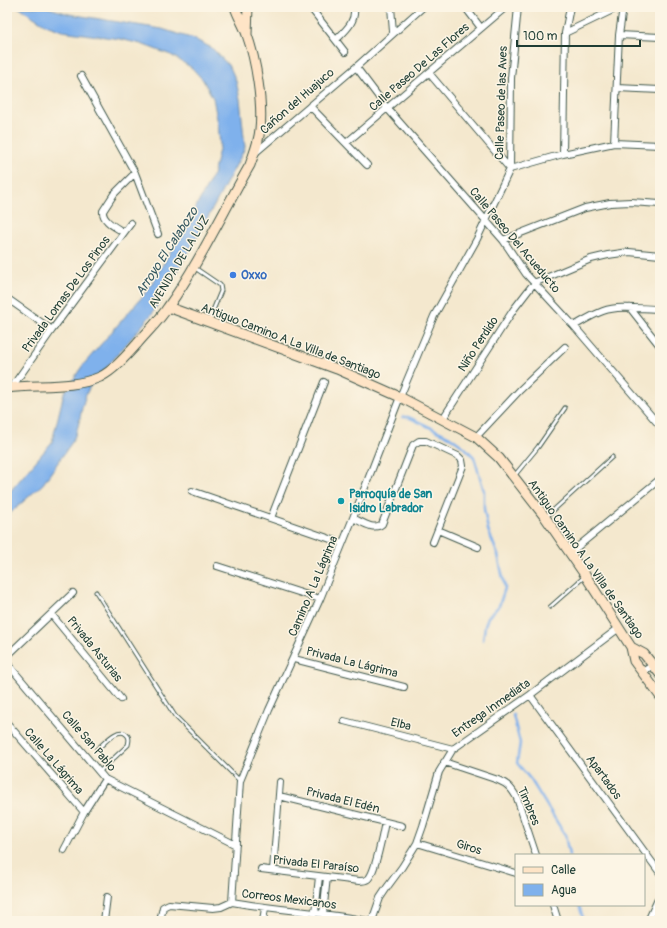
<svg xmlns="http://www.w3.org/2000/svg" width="667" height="928" viewBox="0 0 667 928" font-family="Pangolin,sans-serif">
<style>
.water{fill:#7fb1ec;stroke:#4f7790}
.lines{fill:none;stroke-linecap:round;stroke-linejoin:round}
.stream{stroke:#7fb1ec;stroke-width:2.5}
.lane-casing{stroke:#3f574b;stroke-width:5}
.street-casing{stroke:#3f574b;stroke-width:8}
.secondary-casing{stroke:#3f574b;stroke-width:11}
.lane{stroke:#fff;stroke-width:3}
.street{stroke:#fff;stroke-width:6}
.secondary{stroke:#fee4c6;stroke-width:9}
.shop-dot{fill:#3f7fe0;stroke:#fcf5e5;stroke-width:1.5}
.culture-dot{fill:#0f9aa8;stroke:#fcf5e5;stroke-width:1.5}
.labels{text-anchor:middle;stroke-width:3;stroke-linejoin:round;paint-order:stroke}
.street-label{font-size:12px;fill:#1f3d34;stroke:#fcf5e5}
.shop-label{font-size:12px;font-weight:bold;fill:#366cbe;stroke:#fcf5e5;text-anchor:start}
.culture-label{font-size:12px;font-weight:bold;fill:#0d838f;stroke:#fcf5e5;text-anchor:start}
.water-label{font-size:13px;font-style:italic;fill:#375a62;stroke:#fcf5e5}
</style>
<rect width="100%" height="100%" fill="#fcf5e5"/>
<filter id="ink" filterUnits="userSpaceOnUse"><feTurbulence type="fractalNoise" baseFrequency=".025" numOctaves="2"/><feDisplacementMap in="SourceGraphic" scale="8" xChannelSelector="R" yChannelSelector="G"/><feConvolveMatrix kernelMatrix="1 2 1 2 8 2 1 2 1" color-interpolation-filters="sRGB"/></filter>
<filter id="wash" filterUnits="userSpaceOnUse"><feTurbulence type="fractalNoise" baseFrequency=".012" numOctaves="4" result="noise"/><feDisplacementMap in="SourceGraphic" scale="16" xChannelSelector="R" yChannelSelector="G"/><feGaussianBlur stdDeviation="0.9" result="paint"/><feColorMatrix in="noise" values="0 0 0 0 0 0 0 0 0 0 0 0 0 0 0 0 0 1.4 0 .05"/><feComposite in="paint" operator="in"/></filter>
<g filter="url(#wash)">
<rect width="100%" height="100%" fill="#f4e8ce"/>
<!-- water -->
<path class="water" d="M18 7H46L69 14 162 29 194 39 212 48 230 67 236 81 240 99 245 147 242 154 200 232 152 314 89 388C80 405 81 426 72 442L43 484 7 516V495L52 442 64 393 83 365 148 290 188 222 213 175 220 145 218 124 213 98 203 80 192 68 171 55 141 44 120 39 62 31 46 25Z"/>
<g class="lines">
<!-- stream -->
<path class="stream" d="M403 417H408L419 422 450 437 464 447 474 457 484 491V509L488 530 498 555 505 588 499 606 488 617 485 626 483 640
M513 715 520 743 517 763 531 780 565 835 569 855
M579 905 584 921"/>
</g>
</g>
<g filter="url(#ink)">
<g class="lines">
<defs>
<path id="lane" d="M195 268 220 285 221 291 209 320
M515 475 538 447 565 408
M547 516 612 457
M96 592 175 716 240 781
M550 607 584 577
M97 749C104 744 117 727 126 734 130 737 129 741 128 745L99 772"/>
<path id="street" d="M310 7 345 52
M391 7 393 32
M465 7 481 28
M565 33 619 7
M619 35 660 37
M336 40C346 30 356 22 354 7
M356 67 387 108 503 240 526 274 574 326 660 426
M429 73 510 169
M81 76 135 173 158 234
M617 88 660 90
M310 106 367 165
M346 143 506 7
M614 143 619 35 623 7
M255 153 356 67 423 7
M563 154 565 33 570 7
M510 169 511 78 518 7
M123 232C116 227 102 221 103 211L114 194 135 173
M503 240 585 208 610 203 631 202 660 204
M8 299 52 330
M630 308 660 346
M574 326C583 321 592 315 603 311 620 305 642 309 660 309
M12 387 52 330 131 223
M442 420 514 309 534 283 591 259 608 255 629 252 660 255
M476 437 520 390 565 347
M192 491 342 543
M271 518 324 382
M353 518C362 522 374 531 382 524L413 445 419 441H426L458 456 462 460 463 466 433 542
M438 530 478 547
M570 553 660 479
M217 566 320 599
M51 614 121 699
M7 656 73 593
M294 659 404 687
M7 663 105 779 236 845
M642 672 660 661
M530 695 660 873
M344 721 453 749
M7 723 84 812
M444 762 498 780C508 784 512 789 517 798L536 855
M279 796 402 826
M417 843 516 873
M64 850 84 812 105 779
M261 869 359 881C362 881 365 881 368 879 375 873 383 833 385 822
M273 870 280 782
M232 902C277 910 322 912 367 921
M553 905 558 921
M315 913 319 877
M323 914 327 877
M104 921 107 897
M160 921 163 907 169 904 213 908 221 907 232 902 240 781 269 710 320 599 353 518 400 397 434 316 477 239 510 169 563 154 614 143 660 145
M263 921 265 908
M372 921 380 898 388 886 402 867 417 843 423 826 439 772 453 749 530 695 619 628
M648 921 660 895"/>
<path id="secondary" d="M247 34 248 7
M168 307 337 369 400 397 476 437 499 458 545 517 585 575 631 647 644 654 660 674
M7 388C37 384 72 389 100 377 114 370 126 356 137 344 147 332 159 321 168 307 199 263 223 212 250 165 254 153 259 142 260 129 263 103 256 60 247 35 244 25 238 17 235 7
M631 647 634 661 660 696"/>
</defs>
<!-- lane casing -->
<use href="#lane" class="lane-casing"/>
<!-- street casing -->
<use href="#street" class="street-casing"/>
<!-- secondary casing -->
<use href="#secondary" class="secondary-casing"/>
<!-- lane -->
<use href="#lane" class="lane"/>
<!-- street -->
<use href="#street" class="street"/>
<!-- secondary -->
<use href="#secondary" class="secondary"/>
</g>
</g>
<!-- markers -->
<circle class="shop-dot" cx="233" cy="275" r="4"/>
<circle class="culture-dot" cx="341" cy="501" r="4"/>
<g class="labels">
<!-- street labels -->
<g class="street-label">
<text transform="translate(419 67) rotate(-41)" y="4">Calle Paseo De Las Flores</text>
<text transform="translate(297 101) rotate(-41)" y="4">Cañon del Huajuco</text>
<text transform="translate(501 103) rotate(-88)" y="4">Calle Paseo de las Aves</text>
<text transform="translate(515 240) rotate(50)" y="4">Calle Paseo Del Acueducto</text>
<text transform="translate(179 262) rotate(-59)" y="4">AVENIDA DE LA LUZ</text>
<text transform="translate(66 294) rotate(-54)" y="4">Privada Lomas De Los Pinos</text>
<text transform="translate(291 341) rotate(21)" y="4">Antiguo Camino A La Villa de Santiago</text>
<text transform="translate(478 344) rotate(-57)" y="4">Niño Perdido</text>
<text transform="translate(586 559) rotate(55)" y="4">Antiguo Camino A La Villa de Santiago</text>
<text transform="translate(313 586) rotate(-67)" y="4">Camino A La Lágrima</text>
<text transform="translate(95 649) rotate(51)" y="4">Privada Asturias</text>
<text transform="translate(352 662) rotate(14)" y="4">Privada La Lágrima</text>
<text transform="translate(491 708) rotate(-35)" y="4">Entrega Inmediata</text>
<text transform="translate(401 724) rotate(14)" y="4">Elba</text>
<text transform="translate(89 741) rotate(49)" y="4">Calle San Pablo</text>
<text transform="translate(54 761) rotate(49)" y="4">Calle La Lágrima</text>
<text transform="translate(604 777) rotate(54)" y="4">Apartados</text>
<text transform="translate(343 800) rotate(14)" y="4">Privada El Edén</text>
<text transform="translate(529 806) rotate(67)" y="4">Timbres</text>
<text transform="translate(469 847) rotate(17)" y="4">Giros</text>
<text transform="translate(316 864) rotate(6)" y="4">Privada El Paraíso</text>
<text transform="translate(289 899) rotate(7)" y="4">Correos Mexicanos</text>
</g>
<!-- shop labels -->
<g class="shop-label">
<text x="241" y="279">Oxxo</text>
</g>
<!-- culture labels -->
<g class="culture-label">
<text x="349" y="498">Parroquía de San<tspan x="349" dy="14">Isidro Labrador</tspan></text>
</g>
<!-- water labels -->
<g class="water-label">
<text transform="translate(166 251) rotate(-57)" y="5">Arroyo El Calabozo</text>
</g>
</g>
<!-- margin -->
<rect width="667" height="928" fill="none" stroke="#fcf5e5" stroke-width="24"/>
<!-- legend -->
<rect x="515" y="854" width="130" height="52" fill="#fcf5e5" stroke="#a4ab9e"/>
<rect x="523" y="867" width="20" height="6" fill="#fee4c6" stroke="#a4ab9e"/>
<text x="551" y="874" font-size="12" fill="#1f3d34">Calle</text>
<rect x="523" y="884" width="20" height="12" fill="#7fb1ec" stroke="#a4ab9e"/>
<text x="551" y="894" font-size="12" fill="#1f3d34">Agua</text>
<!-- scale -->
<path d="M517 40v6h123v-6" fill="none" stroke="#1f3d34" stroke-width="2"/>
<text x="523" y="40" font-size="12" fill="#1f3d34" stroke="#fcf5e5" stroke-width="3" paint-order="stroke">100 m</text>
</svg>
